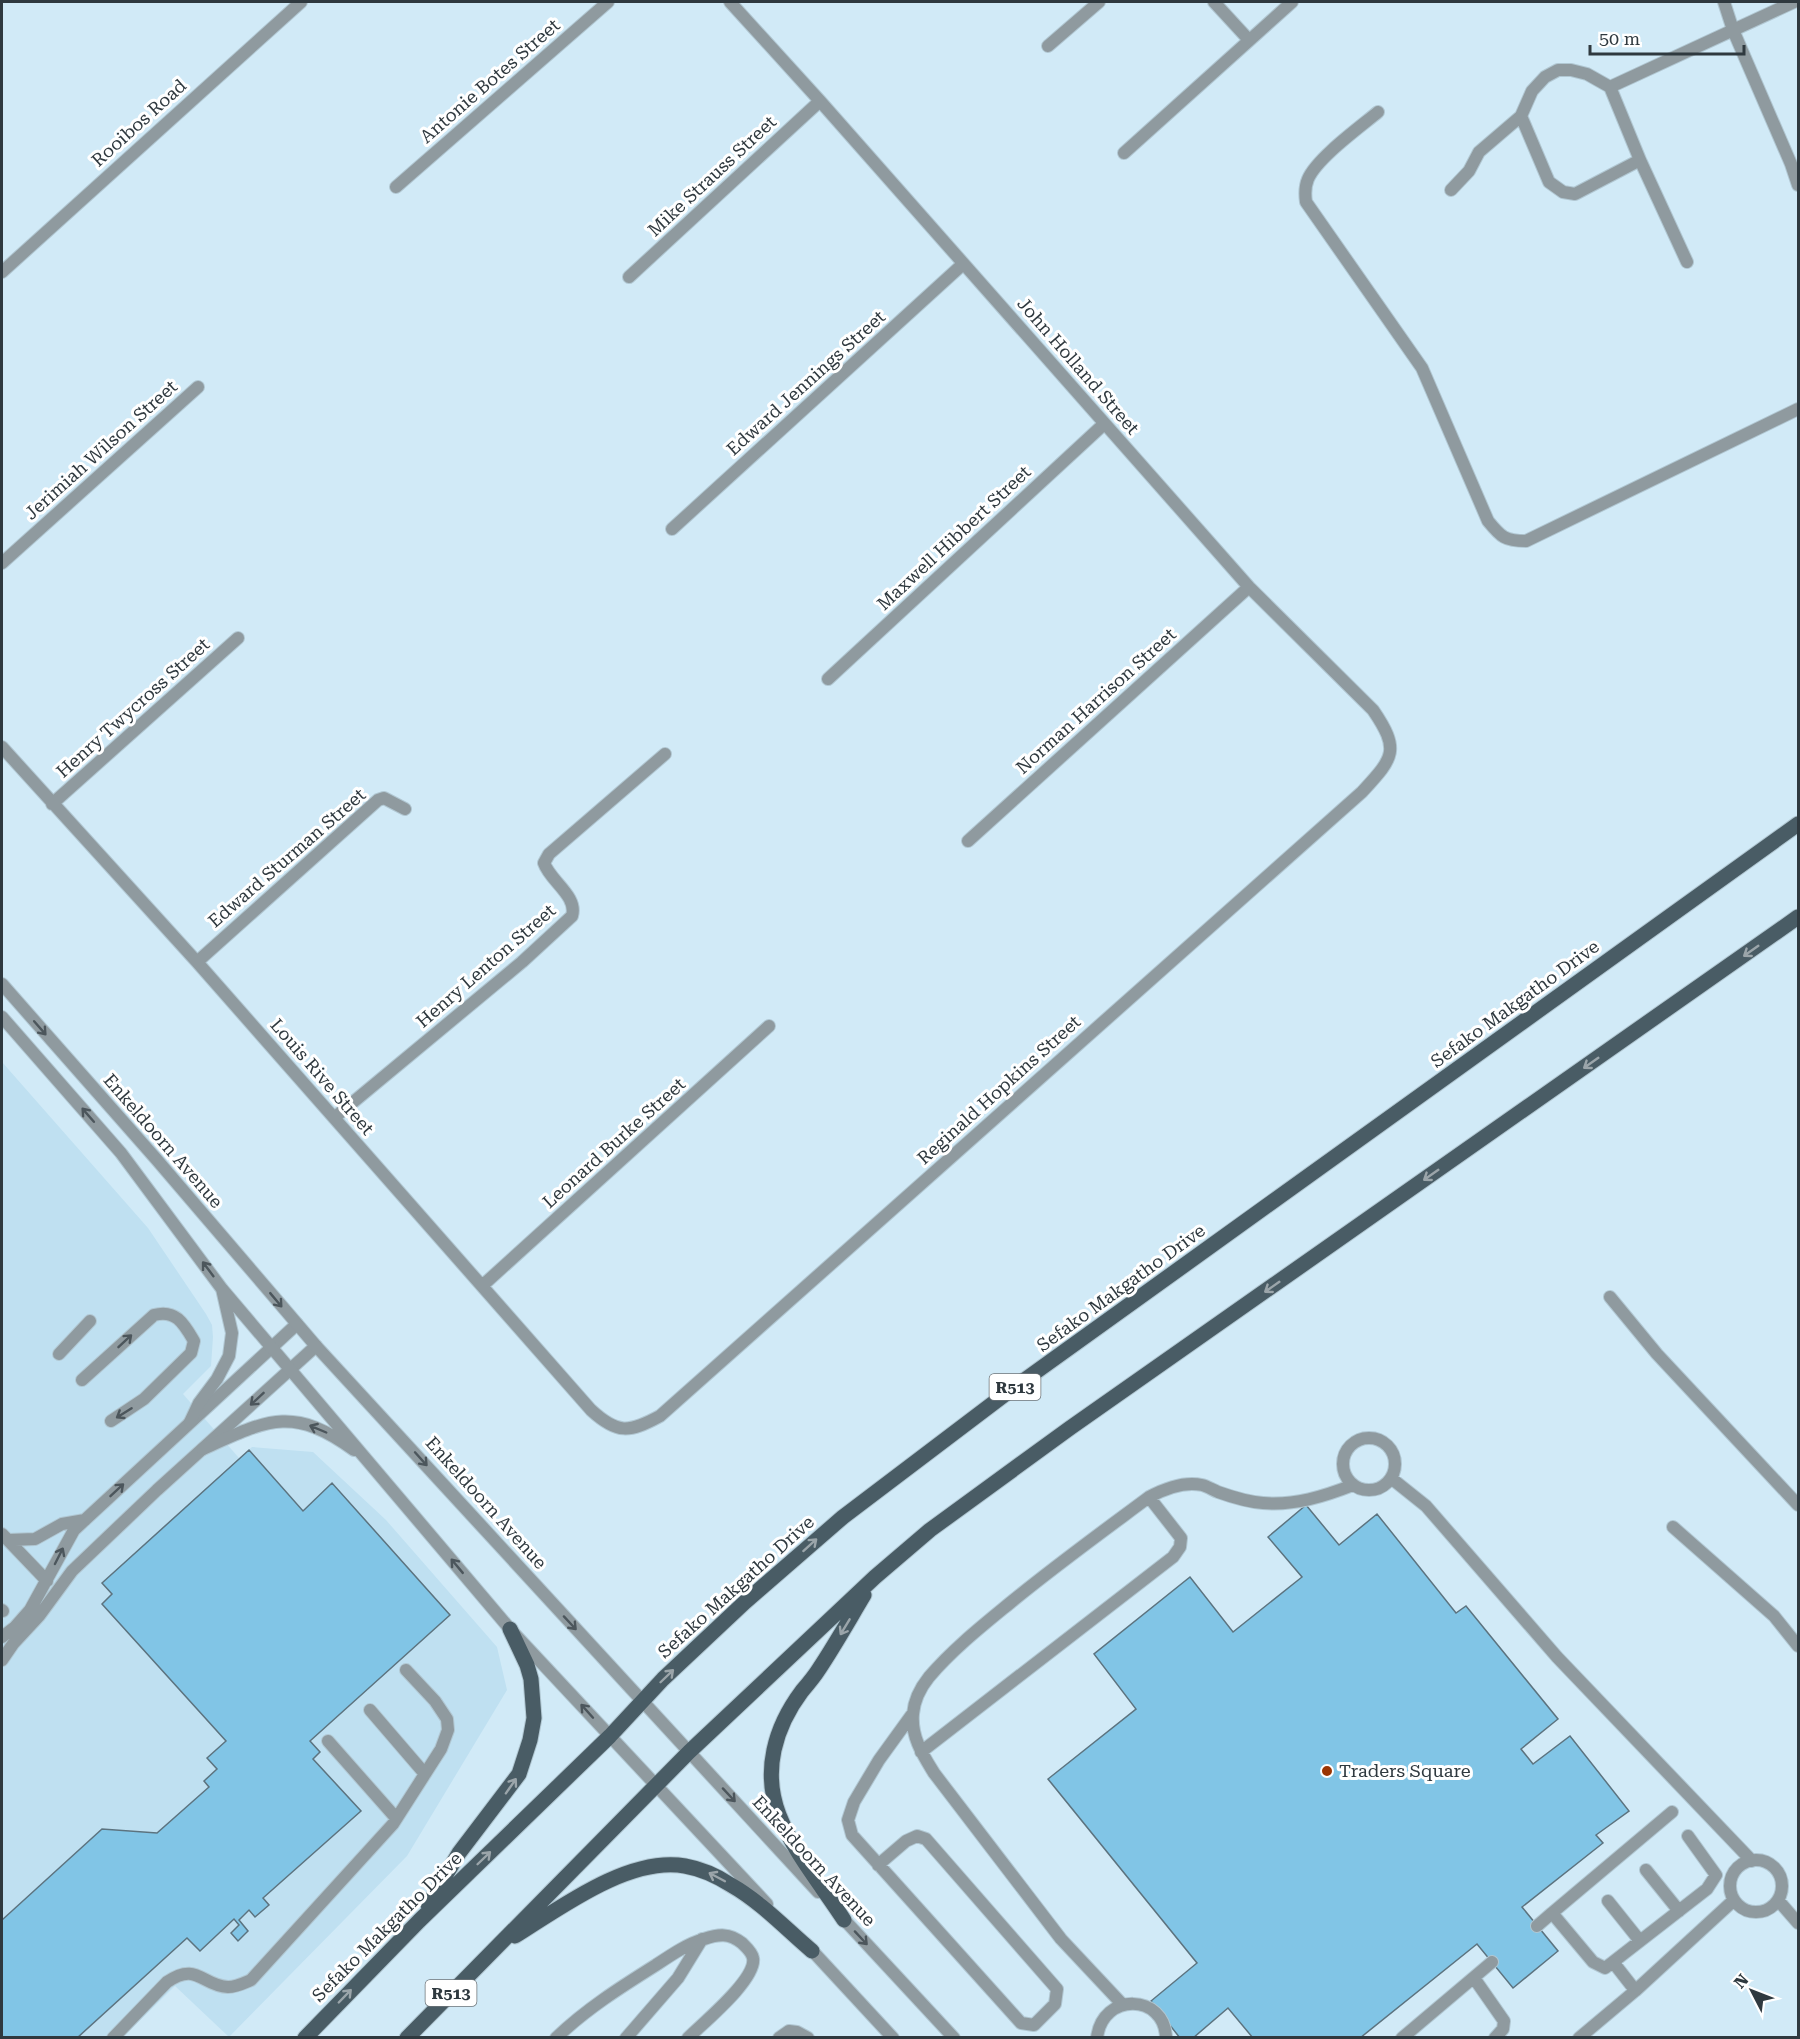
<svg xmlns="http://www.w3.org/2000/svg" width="1800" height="2039" viewBox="0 0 1800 2039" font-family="'Roboto Serif',serif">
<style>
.built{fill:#bfe0f1}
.building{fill:#81c5e6;stroke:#5c737f;stroke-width:1.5}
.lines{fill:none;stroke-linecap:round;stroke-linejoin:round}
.service-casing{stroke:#b1c7d2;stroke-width:14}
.minor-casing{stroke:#b1c7d2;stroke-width:14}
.tertiary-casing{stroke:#b1c7d2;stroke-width:14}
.primary-casing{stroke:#b1c7d2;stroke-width:17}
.service{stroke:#8f9a9f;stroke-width:12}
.minor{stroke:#8f9a9f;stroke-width:12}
.tertiary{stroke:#8f9a9f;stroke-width:12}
.primary{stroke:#495c65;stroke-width:15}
.oneway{stroke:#9ba5aa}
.oneway2{stroke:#4c565c}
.poi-dot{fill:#9a3504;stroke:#fff;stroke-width:2}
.labels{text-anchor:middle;stroke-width:6;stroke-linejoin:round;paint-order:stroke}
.shield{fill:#fff;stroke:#6d7479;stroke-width:1.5}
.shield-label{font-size:16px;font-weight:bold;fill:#2f393f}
.street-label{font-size:18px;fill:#2f393f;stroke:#fff}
.poi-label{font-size:18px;fill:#2f393f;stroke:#fff;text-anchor:start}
</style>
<rect width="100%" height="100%" fill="#d1eaf7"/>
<!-- built -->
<path class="built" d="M2 1062 148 1228 206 1314 212 1325 213 1337 211 1366 183 1394 239 1458 252 1447 313 1452 386 1520 497 1647 507 1690 407 1856 229 2037 175 1986 123 2037H2Z"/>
<!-- building -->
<path class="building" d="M249 1450 303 1511 332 1483 450 1615 310 1741 320 1752 313 1759 361 1811 263 1898 269 1905 255 1917 249 1910 239 1920 248 1931 238 1941 231 1933 239 1925 234 1919 200 1951 187 1938 77 2038H2V1920L102 1829 157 1833 209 1787 204 1781 217 1769 207 1758 226 1741 102 1604 112 1594 102 1583Z
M1306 1505 1339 1545 1377 1514 1456 1613 1466 1606 1558 1719 1521 1749 1533 1764 1570 1736 1629 1811 1596 1835 1603 1843 1522 1907 1558 1951 1513 1988 1477 1944 1360 2038H1253L1228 2008 1193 2038H1180L1151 2001 1197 1963 1048 1779 1136 1709 1094 1654 1190 1577 1233 1632 1302 1577 1268 1537Z"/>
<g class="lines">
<defs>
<path id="service" d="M1610 1297 1657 1354 1798 1505
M59 1354 90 1321
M82 1380 154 1315C176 1309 184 1324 194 1341L191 1353 144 1399 111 1421
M1343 1464a26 26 0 1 1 52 0a26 26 0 1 1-52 0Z
M1391 1478 1426 1506 1557 1657 1752 1861
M1673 1527 1774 1616 1798 1646
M2 1534 47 1581
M8 1540 35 1539 62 1524 85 1520
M2 1610 3 1611
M2 1637 15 1627 30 1610 74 1530 297 1324
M2 1660 13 1644 39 1616 72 1571 157 1490 316 1346
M370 1710 425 1774
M328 1741 396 1818
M921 1752 1173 1557 1180 1547 1181 1538 1149 1497
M1730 1886a26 26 0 1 1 52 0a26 26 0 1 1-52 0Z
M878 1865 906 1841 917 1836 926 1839 1057 1989 1055 2004 1034 2025 1021 2023 852 1835 848 1820 854 1802 879 1760 913 1713
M1646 1870 1679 1911
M1778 1900 1798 1923
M1608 1901 1640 1941
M1537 1926 1552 1913
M1613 1962 1605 1968 1593 1962 1552 1913 1672 1812
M1474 1978 1504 2021 1503 2029 1495 2038
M1631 1985 1613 1962 1707 1889 1716 1875 1688 1836
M1122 2004 1061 1939 934 1773C923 1755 911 1737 913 1714 914 1701 921 1687 929 1677 953 1649 982 1626 1010 1603 1055 1566 1102 1532 1149 1497 1164 1489 1184 1481 1202 1485 1207 1486 1213 1490 1218 1492 1232 1497 1249 1502 1263 1503 1294 1506 1325 1496 1353 1485
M113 2038 167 1982C197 1961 202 1986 228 1987 236 1987 244 1983 251 1980L393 1824 441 1749 448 1730 447 1719 435 1701 406 1670
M556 2038C586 2009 621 1987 656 1965 671 1955 687 1944 704 1939 719 1934 729 1933 742 1943 746 1947 752 1952 753 1958 757 1979 703 2023 688 2038
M626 2038 678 1978 702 1939
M779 2038 789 2031 797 2032 808 2038
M1097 2038C1102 1992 1165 1993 1166 2038
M1402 2038 1492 1962
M1579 2038 1635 1991 1734 1900"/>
<path id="minor" d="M1214 2 1249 40
M1724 2 1733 30 1791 164 1798 185
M1048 46 1099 2
M1610 87 1640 160 1687 262
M1378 112C1360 127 1317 158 1308 179 1305 186 1305 195 1306 202L1422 368 1488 521C1501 537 1505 541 1526 541L1798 409
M1521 116 1549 182 1563 192 1575 194 1640 160
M1124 153 1292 2
M396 187 608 2
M1451 190 1469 171 1479 152 1521 116 1532 91 1545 77 1558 70H1571L1587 74 1610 87 1794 2
M2 272 301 2
M629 277 820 101
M672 529 963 264
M2 563 198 387
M828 679 1104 424
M2 747 197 962 591 1410C617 1434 629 1433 660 1416L1362 792C1393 758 1401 751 1373 710L1249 587 820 101 730 2
M52 804 238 638
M968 841 1249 587
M197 962 378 800 384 798 405 809
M334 1118 522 962 572 916C578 896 550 881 544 863L549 854 665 754
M482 1286 769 1026"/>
<path id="tertiary" d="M2 984 157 1160 316 1346 818 1892
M2 1017 121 1153 222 1289 510 1629 767 1904
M190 1422 199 1403 217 1379 229 1356 232 1333 222 1289
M203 1449C267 1420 292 1405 354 1450
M838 1913 954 2038
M806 1944 893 2038"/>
<path id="primary" d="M428 1905 459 1853 519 1774 530 1740 534 1718 531 1679 527 1665 510 1629
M844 1920C822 1886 794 1853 779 1815 762 1771 775 1727 802 1691 808 1684 814 1677 819 1669 835 1645 849 1620 864 1595
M515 1936C560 1908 629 1856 685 1866 702 1869 717 1876 731 1885 761 1902 786 1929 812 1951
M305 2038 419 1921 610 1736 663 1679 745 1602 843 1517 1012 1389 1798 824
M407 2038 689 1752 875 1577 930 1530 1070 1428 1798 917"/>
</defs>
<!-- service casing -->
<use href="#service" class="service-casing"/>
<!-- minor casing -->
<use href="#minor" class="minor-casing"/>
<!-- tertiary casing -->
<use href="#tertiary" class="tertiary-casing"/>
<!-- primary casing -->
<use href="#primary" class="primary-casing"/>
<!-- service -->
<use href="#service" class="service"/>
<!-- minor -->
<use href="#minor" class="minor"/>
<!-- tertiary -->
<use href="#tertiary" class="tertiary"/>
<!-- primary -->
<use href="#primary" class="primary"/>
</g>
<!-- one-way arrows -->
<defs><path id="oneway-shaft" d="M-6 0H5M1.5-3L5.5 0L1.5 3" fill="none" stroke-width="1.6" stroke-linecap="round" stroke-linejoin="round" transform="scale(1.5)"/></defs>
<g class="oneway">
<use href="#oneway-shaft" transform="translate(1751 951) rotate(145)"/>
<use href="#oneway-shaft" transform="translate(1591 1063) rotate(145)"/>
<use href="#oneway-shaft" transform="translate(1431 1175) rotate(145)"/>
<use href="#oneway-shaft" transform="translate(1272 1287) rotate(145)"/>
<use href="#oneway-shaft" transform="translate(810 1545) rotate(-42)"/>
<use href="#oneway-shaft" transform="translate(845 1627) rotate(121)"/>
<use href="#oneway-shaft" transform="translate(667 1676) rotate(-44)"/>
<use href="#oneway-shaft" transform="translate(511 1786) rotate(-55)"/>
<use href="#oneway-shaft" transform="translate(484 1858) rotate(-44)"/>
<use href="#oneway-shaft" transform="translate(717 1877) rotate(-152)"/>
<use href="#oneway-shaft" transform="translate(345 1996) rotate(-46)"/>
</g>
<g class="oneway2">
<use href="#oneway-shaft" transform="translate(40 1028) rotate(49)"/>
<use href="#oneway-shaft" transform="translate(88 1115) rotate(-131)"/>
<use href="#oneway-shaft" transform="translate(208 1269) rotate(-127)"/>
<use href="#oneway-shaft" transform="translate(276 1300) rotate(50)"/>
<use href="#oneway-shaft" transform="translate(125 1341) rotate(-43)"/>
<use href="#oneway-shaft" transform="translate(257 1399) rotate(137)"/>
<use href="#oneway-shaft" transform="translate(124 1413) rotate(148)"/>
<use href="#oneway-shaft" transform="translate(318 1429) rotate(-157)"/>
<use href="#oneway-shaft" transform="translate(421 1459) rotate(48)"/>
<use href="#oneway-shaft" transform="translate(117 1490) rotate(-43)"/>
<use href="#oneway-shaft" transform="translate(59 1556) rotate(-63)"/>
<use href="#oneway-shaft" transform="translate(457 1566) rotate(-130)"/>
<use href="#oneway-shaft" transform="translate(570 1623) rotate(47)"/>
<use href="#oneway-shaft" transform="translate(587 1711) rotate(-132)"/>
<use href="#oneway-shaft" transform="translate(729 1795) rotate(47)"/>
<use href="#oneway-shaft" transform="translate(861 1938) rotate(47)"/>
</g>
<!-- markers -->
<circle class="poi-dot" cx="1327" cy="1771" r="6"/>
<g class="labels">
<!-- shield labels -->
<g class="shield">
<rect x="989.5" y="1374" width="51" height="26" rx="4.5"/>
<rect x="425.5" y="1980" width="51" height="26" rx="4.5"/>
</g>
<g class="shield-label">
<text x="1015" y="1393">R513</text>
<text x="451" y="1999">R513</text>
</g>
<!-- street labels -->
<g class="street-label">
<text transform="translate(490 81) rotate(-41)" y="6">Antonie Botes Street</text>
<text transform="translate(139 123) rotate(-42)" y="6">Rooibos Road</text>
<text transform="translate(712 176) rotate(-43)" y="6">Mike Strauss Street</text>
<text transform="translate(1078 366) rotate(49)" y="6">John Holland Street</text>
<text transform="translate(806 383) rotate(-42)" y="6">Edward Jennings Street</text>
<text transform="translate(101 450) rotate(-42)" y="6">Jerimiah Wilson Street</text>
<text transform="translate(954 538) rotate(-43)" y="6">Maxwell Hibbert Street</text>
<text transform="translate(1096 701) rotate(-42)" y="6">Norman Harrison Street</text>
<text transform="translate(133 708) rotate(-42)" y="6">Henry Twycross Street</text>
<text transform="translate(287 858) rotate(-41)" y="6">Edward Sturman Street</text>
<text transform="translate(486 966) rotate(-41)" y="6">Henry Lenton Street</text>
<text transform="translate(1515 1004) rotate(-36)" y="6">Sefako Makgatho Drive</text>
<text transform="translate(322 1077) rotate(49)" y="6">Louis Rive Street</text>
<text transform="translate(999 1090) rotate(-42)" y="6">Reginald Hopkins Street</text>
<text transform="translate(163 1141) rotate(49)" y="6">Enkeldoorn Avenue</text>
<text transform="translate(614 1143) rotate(-42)" y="6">Leonard Burke Street</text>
<text transform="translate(1121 1288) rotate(-36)" y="6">Sefako Makgatho Drive</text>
<text transform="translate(486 1503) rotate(48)" y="6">Enkeldoorn Avenue</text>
<text transform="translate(736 1587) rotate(-42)" y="6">Sefako Makgatho Drive</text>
<text transform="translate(814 1861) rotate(47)" y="6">Enkeldoorn Avenue</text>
<text transform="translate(387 1927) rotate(-45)" y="6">Sefako Makgatho Drive</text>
</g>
<!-- poi labels -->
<g class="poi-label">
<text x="1339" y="1777">Traders Square</text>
</g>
</g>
<!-- border -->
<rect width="1800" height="2039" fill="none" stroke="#2f393f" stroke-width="6"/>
<!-- north arrow -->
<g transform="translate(1752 1991) rotate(312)" stroke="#ffffff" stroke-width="4.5" paint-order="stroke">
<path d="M0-4.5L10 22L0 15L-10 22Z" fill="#2f393f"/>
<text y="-9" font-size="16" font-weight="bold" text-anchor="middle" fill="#2f393f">N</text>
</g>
<!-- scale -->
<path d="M1590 45v9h154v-9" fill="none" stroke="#2f393f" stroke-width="3"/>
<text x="1599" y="45" font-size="18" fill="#2f393f" stroke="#ffffff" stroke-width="4.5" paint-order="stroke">50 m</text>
</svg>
